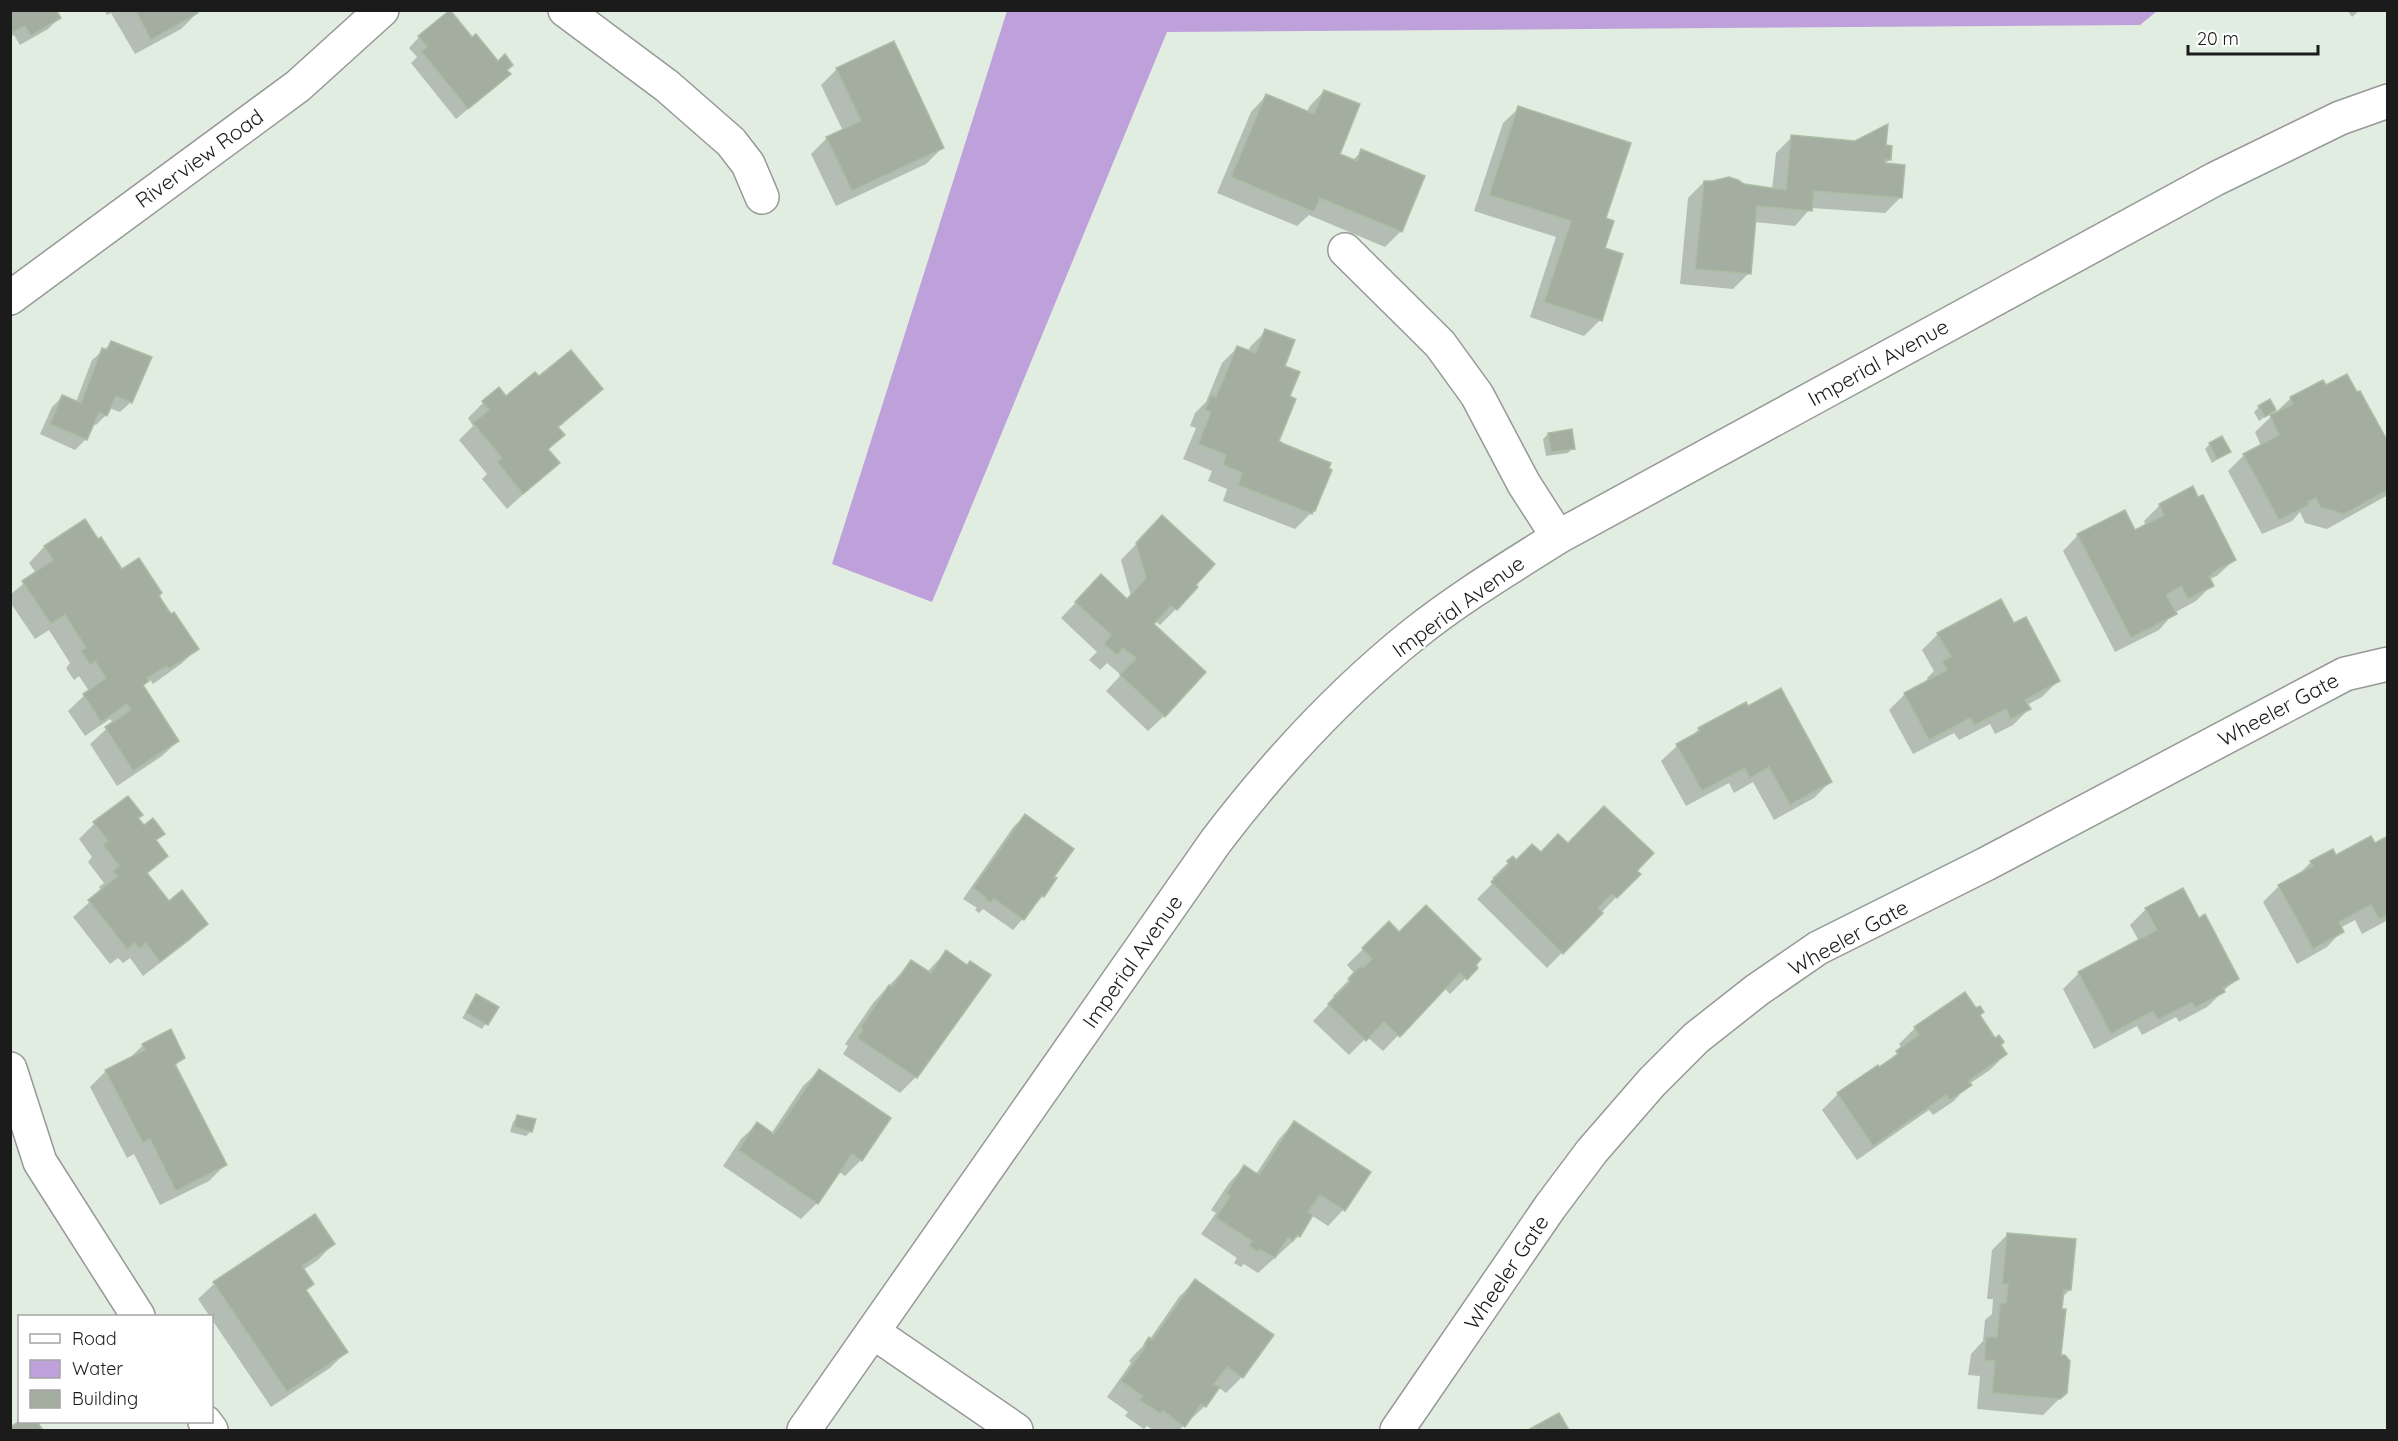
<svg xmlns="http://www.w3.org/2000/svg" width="2398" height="1441" viewBox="0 0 2398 1441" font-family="Quicksand,sans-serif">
  <rect width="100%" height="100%" fill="#e0ede0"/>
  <path fill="#bea0db" d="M1007,11v-1l1150,1 -17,14 -973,7 -235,570 -100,-38z"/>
  <path fill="#0003" d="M10,10l49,8 -11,11 -28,16 -6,-10 -4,2z
    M104,10h91l2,3 -16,16 -46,25 -24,-41 -4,2z
    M2347,10h13l-8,7z
    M419,37l53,2 34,31 -8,14 -42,35 -45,-56 6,-6 -8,-9z
    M837,69l105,79 -16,16 -90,42 -25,-52 16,-16 16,-7 -22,-46z
    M1324,91l14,64 14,6 10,-10 39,80 -16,16 -76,-32 -12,11 -80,-33 34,-81 15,-16 41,16 2,-5z
    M1519,108l85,111 -4,101 -16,16 -54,-19 26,-80 -82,-26 29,-88z
    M1792,137l93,10 4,13 -4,4 16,33 -16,16 -74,-5 -16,18 -41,-4 -5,51 -16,16 -53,-5 8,-86 16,-16 68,8 4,-37z
    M1266,331l17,36 5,30 -10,44 52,29 -16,40 -19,19 -72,-28 4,-12 -19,-8 4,-10 -29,-12 13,-31 -6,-2 5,-13 11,-11 16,-39 15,-15 11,4 2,-5z
    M112,343l19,59 -11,10 -11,-4 -3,7 -10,10 -4,-1 -6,15 -11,11 -35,-16 12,-27 10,-10 14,5 16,-42z
    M538,378l63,11 -43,39 5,7 -15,15 10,13 -51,46 -25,-30 5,-5 -28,-34 14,-14 -5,-8 15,-15 23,-4z
    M2291,398l97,47v50l-61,34 -22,-6 -5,-11 -8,9 -30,13 -34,-63 16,-16 17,-9 -6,-14z
    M2259,407l15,3 -15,11 -5,-9z
    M1548,434l25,14 -5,5 -22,3 -3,-17z
    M2210,444l19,8 -17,11 -7,-14z
    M2160,505l74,55 -16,15 -9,5 3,5 -16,16 -22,12 -15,17 -44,22 -52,-101 15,-16 56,-3 12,-6 -2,-5z
    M85,521l37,50 35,25 40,53 -16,15 -28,20 -3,-4 -8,7 36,54 -16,15 -45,30 -27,-42 23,-21 -3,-4 -25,17 -17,-25 21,-20 -10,-15 -5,4 -8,-12 4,-5 -21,-33 -14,9 -25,-37v-7l26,-22 -7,-10 15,-16z
    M1147,533l29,76 -16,16 -5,-4 -3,3 12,92 -16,15 -42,-40 15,-16 -14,-12 -7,7 -11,-10 8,-8 -36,-34 25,-26 41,8 4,-4 -10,-36z
    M2013,625l45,56 -16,16 -15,8 2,4 -16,16 -18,9 -5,-10 -31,16 -5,-7 -41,21 -24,-44 16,-16 24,-12 -2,-4 7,-7 -12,-21 16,-16z
    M1699,729l131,53 -16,16 -40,22 -21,-38 -19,11 -5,-10 -43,23 -25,-45 16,-15 13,-8z
    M1025,816l27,61 -9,19 -30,34 -30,-21 -4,4 -4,-3 2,-2 -14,-9 51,-73z
    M137,819l6,8 20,6 -8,8 11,15 -20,19 22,28 38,21 -16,16 -47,36 -13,-18 -7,5 -5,-5 -8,6 -37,-47 29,-26 -3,-4 5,-4 -16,-21 4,-5 -13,-18 15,-15z
    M2388,838v82l-26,14 -7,-14 -15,8 2,3 -15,16 -30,17 -34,-62 16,-16 17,-9 15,-15 64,-17z
    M1567,845l72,29 -92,94 -70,-69 18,-18 -3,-3 21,-20 3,4z
    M2146,909l53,11 38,58 -30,29 -28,15 -3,-5 -34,18 -5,-9 -43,23 -31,-60 16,-16 60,-32 -9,-16z
    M1389,923l10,11 77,34 -26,26 -6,-6 -61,63 -16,-14 -18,18 -36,-34 22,-23 -2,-2 22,-22 -8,-9z
    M946,952l-30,125 -16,16 -57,-39 5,-8 -3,-2 28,-41 38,-41 16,10z
    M477,996l20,11 -15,22 -20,-11z
    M1979,1015l27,39 -16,16 -21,14 -15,17 -21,14 -4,-5 -72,50 -35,-50 16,-16 45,-28 19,-17 -3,-5 16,-16z
    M143,1045l40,13 -8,8 50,99 -16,16 -49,24 -26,-51 -7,4 -37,-71 16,-16 21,-10z
    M819,1071l42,89 -16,16 -7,-5 -21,32 -16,16 -78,-53 18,-27 16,-15 14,10 32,-48z
    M518,1117l13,14 -5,5 -16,-4 3,-10z
    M1294,1123l75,49 -26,38 -15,16 -17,-11 -12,21 -41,37 -14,-9 -3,3 -7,-4 3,-5 -36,-24 15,-21 -5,-3 18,-27 15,-16 12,7 23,-35z
    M315,1216l18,28 -15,16 -15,10 2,21 41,61 -16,16 -59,39 -73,-108 16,-15z
    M2008,1234l62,56 -8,7 -3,59 7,36 -23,23 -66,-6 3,-33 -12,-1 3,-21 12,-13 2,-21 7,-6 1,-15h-6l5,-49z
    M1195,1281l77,54 -30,42 -16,16 -8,-6 -13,19 -26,24h-26l-6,-4 -3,3 -19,-13 3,-4 -21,-15 24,-34 -2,-2 5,-6 16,-16 29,-42z"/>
  <path fill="#a4aea0" stroke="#aabea3" stroke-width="1.5" d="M10,10h46l5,8 -30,18 -6,-10 -15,8z
    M135,10h62l1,3 -47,27z
    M450,10l22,27 4,-3 22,27 7,-7 8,11 -6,5 4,4 -43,35 -47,-58 6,-4 -9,-11z
    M894,41l50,107 -92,43 -26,-54 35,-16 -25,-53z
    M1324,90l36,14 -20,50 17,7 4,-12 64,27 -23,56 -82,-34 -6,14 -83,-35 35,-83 48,20z
    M1518,106l113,37 -25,75 8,3 -9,27 18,6 -21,67 -58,-19 27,-81 -82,-26z
    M1888,124l-2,21 6,1 -1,14h-6v3l20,2 -3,33 -88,-7 -2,20 -55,-5 -6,68 -56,-5 9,-88h8l17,-4 9,3 6,4 42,6 5,-55 64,6z
    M1265,329l30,11 -10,26 15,6 -10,24 6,3 -17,42 5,3 47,19 -2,5 3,2 -17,41 -1,-1 -2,4 -74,-29 4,-12 -19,-8 3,-10 -28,-11 13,-32 -6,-2 6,-15 5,2 21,-51 19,7z
    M111,341l41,16 -20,46 -16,-7 -9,20 -8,-4 -12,28 -37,-16 12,-29 19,8 21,-55 5,2z
    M571,350l32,39 -45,38 7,8 -17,14 12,14 -37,31 -26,-32 5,-4 -29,-35 16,-13 -7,-9 17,-14 7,9 29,-24 4,4z
    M2347,374l10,18 3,-1 28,51v48l-44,24 -24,-7 -4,-9 -8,4 1,3 -30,15 -36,-66 36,-19 -9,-20 23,-11 -3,-7 33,-17 3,5z
    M2270,399l6,11 -11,7 -7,-11z
    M1572,429l3,20 -24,3 -3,-19z
    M2222,436l9,16 -14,7 -8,-16z
    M2193,486l5,11 5,-2 33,65 -24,13 1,2 -4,1 5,10 -26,13 -7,-13 -15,9 11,19 -46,24 -54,-104 48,-24 10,20 29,-15 -5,-11z
    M1162,515l53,49 -19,21 2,2 -21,23 -6,-4 -17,18 52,48 -41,45 -45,-42 16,-17 -13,-10 -6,7 -13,-11 7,-9 -36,-33 26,-28 26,25 19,-21 -10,-35z
    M85,519l13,20 3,-2 21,32 17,-11 23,35 -3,3 12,18 3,-2 25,37 -30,20 -2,-3 -20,12 2,3 -6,4 36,56 -46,30 -28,-44 26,-17 -4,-6 -26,18 -18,-28 23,-16 -11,-17 -5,4 -9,-14 5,-3 -21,-33 -14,9 -29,-43 31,-21 -9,-14z
    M2001,599l13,24 12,-6 34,64 -35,19 6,9 -20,10 -5,-10 -31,16 -5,-7 -41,22 -25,-47 43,-23 -5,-9 9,-4 -14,-24z
    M1781,688l51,94 -42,23 -21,-38 -19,11 -5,-10 -43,23 -26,-47 24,-13 -2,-3 48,-26 2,4z
    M128,796l15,19 -5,3 6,7 9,-7 12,16 -9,6 12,16 -21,17 22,28 13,-11 26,34 -48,38 -14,-19 -7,6 -4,-6 -8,6 -39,-49 30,-24 -5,-5 6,-5 -16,-21 5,-4 -15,-19z
    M1604,806l50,47 -17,18 4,3 -24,24 -5,-4 -14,14 5,5 -40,41 -72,-72 18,-18 -2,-3 6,-5 3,4 16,-16 9,8 17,-18 10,9z
    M1025,814l49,35 -20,28 3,1 -13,19 -2,-2 -18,25 -30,-21 -3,4 -7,-4 2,-2 -13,-9z
    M2371,836l4,7 13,-7v78l-9,5 -8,-14 -32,17 5,10 -31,17 -35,-64 35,-19 -3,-5 23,-12 3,6z
    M2183,888l16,30 6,-4 34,65 -16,9 2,4 -30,16 -3,-6 -34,18 -5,-9 -42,23 -33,-62 79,-42 -12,-22z
    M1426,905l55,54 -5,6 2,3 -11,12 -7,-7 -60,64 -16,-15 -18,19 -38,-37 22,-23 -2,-2 11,-12h5l8,-8 -10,-11 27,-27 10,11z
    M946,950l21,15 3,-4 21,14 -74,103 -60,-40 6,-8 -3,-2 29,-43 3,2 19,-27 20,13z
    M1965,992l11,16 4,-2 4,6 -4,3 15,23 4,-3 5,7 -3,3 6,9 -39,27 4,4 -22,15 -4,-5 -73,51 -36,-53 41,-28 1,2 19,-13 -2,-3 23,-16 -5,-8z
    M476,994l23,13 -11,18 -22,-12z
    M171,1029l14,29 -10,6 52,101 -51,26 -26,-52 -7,4 -38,-73 40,-20 -3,-6z
    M819,1069l72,49 -29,43 -10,-7 -34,50 -80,-54 19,-28 17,12z
    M517,1115l19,4 -4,13 -18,-5z
    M1294,1121l77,51 -26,39 -25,-16 -12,17 5,3 -13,22 -3,-2 -4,6 -5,-4 -13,21 -15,-9 -2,3 -9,-6 3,-5 -36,-23 14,-22 -4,-2 18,-29 15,10z
    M315,1214l20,30 -33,22 12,18 -8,6 42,62 -61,40 -74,-110z
    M2007,1233l69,6 -5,51h-7l-2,19h4l-5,46h4l5,6 -3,32 -7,6 -68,-6 3,-32 -11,-1 2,-23h11l3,-34h6l2,-19h-6z
    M1195,1279l79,56 -31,43 -16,-11 -13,17 6,3 -14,20 -5,-3 -16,23 -22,-16 -2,3 -22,-14 4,-4 -22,-15 25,-35 -2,-1 5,-8 3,3z
    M1559,1413l10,17h-41z
    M20,1421l17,1 6,8h-33v-3z"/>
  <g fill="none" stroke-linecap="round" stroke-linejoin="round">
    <defs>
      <path id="minor" d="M565,10l102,76 64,56 17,22 14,33
        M1345,250l95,94 37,51 47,89 34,53
        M10,298l288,-212 84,-76
        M10,1069l30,93 98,154
        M873,1332l143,98
        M205,1422l6,8
        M804,1430l412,-589c58,-76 123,-147 198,-207 45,-36 95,-66 144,-97l657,-358 125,-61 48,-17
        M1397,1430l153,-223 42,-56 60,-69 44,-44 61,-48 61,-42 168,-84 359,-190 43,-10"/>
    </defs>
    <use href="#minor" stroke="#989898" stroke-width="36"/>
    <use href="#minor" stroke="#fff" stroke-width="33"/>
  </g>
  <g text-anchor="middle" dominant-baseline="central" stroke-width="4.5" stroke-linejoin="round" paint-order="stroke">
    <g font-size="21" fill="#1b1b1b" stroke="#fff">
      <text transform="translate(199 158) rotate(-36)">Riverview Road</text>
      <text transform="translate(1878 362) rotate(-29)">Imperial Avenue</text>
      <text transform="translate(1458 606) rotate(-36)">Imperial Avenue</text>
      <text transform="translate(2278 709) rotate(-28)">Wheeler Gate</text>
      <text transform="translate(1848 937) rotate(-29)">Wheeler Gate</text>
      <text transform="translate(1132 961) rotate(-55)">Imperial Avenue</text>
      <text transform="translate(1506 1272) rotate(-56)">Wheeler Gate</text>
    </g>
  </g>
  <rect width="2398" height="1441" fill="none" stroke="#1b1b1b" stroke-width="24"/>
  <rect x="18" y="1315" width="195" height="108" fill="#ffffff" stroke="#a4a4a4" stroke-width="1.5"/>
  <rect x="30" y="1334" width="30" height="9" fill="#ffffff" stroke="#a4a4a4" stroke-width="1.5"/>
  <text x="72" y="1345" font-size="18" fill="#1b1b1b">Road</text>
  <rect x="30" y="1360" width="30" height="18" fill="#bea0db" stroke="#a4a4a4" stroke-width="1.5"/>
  <text x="72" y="1375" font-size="18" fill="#1b1b1b">Water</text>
  <rect x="30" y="1390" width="30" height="18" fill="#a4aea0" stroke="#a4a4a4" stroke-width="1.5"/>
  <text x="72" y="1405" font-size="18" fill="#1b1b1b">Building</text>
  <path d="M2188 45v9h130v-9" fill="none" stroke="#1b1b1b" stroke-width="3"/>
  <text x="2197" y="45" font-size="18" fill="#1b1b1b" stroke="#ffffff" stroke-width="4.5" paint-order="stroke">20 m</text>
</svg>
